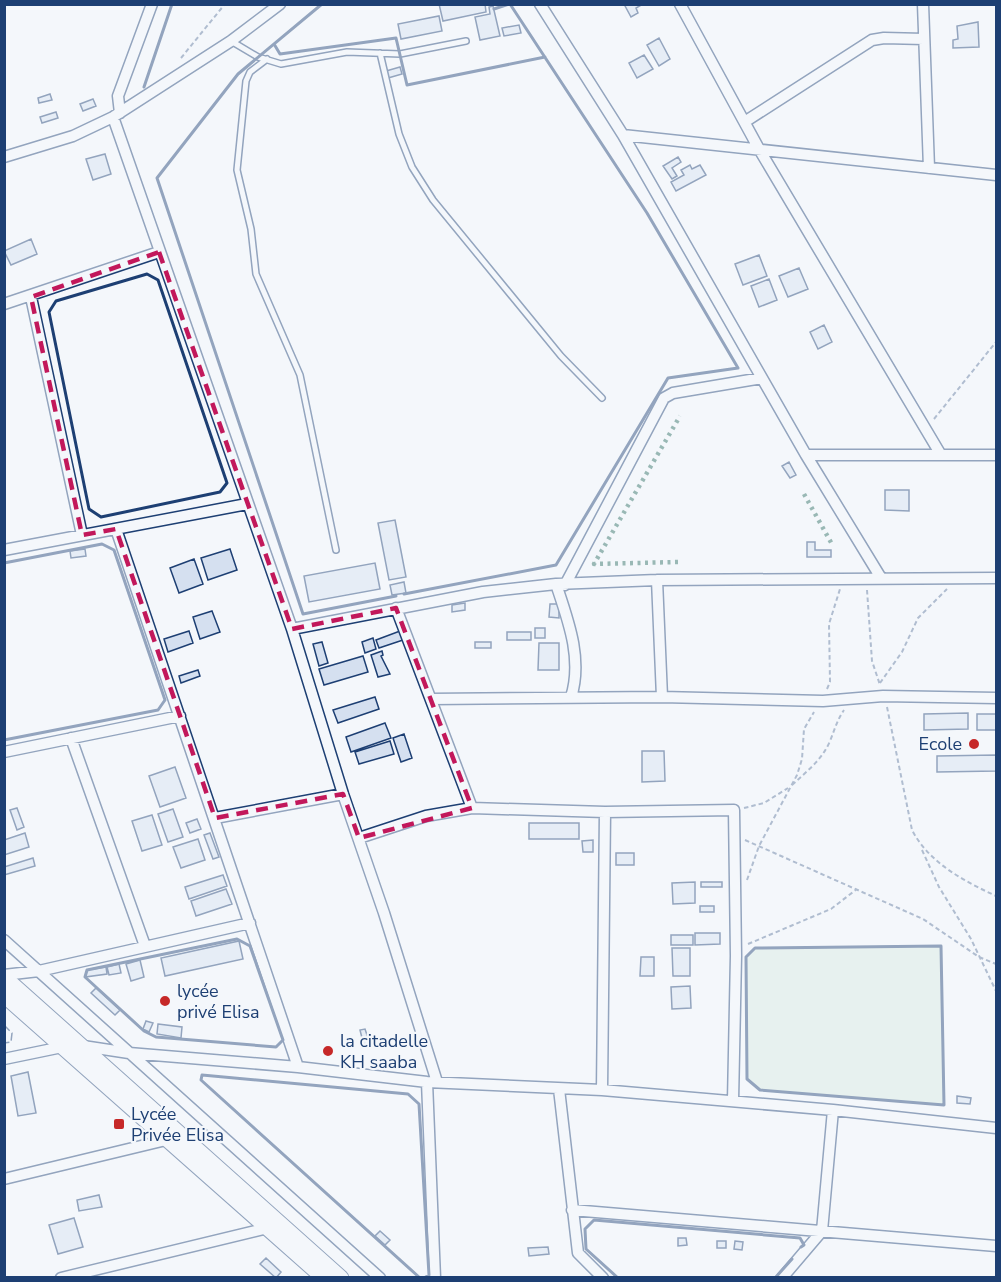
<svg xmlns="http://www.w3.org/2000/svg" width="1001" height="1282" viewBox="0 0 1001 1282" font-family="'Nunito Sans',sans-serif">
  <rect width="100%" height="100%" fill="#f4f7fb"/>
  <path fill="#d7e8df" stroke="#687fa3" stroke-width="1.5" d="M941,946l3,159 -184,-15 -13,-11 -1,-122 9,-9z"/>
  <path fill="#d5e0f0" stroke="#1d3f73" stroke-width="1.5" d="M439,4h46l1,8 -43,9z
    M624,4h19l-7,4 2,5 -7,4z
    M493,6l7,30 -20,4 -5,-23 15,-3 -1,-7z
    M439,16l3,15 -41,8 -3,-15z
    M978,22l1,25 -26,1v-8l5,-1 -1,-13z
    M519,25l2,8 -17,3 -2,-8z
    M659,38l11,21 -11,7 -12,-21z
    M644,55l9,14 -16,9 -8,-15z
    M400,67l2,7 -14,4 -2,-7z
    M50,94l2,6 -13,3 -1,-5z
    M93,99l3,7 -13,5 -3,-7z
    M56,112l2,6 -16,5 -2,-6z
    M105,154l6,20 -18,6 -7,-21z
    M678,157l3,5 -9,6 5,8 -5,3 -9,-13z
    M690,165l2,4 8,-4 6,10 -30,16 -5,-9 13,-7 -3,-5z
    M31,239l6,15 -26,11 -7,-14z
    M759,255l8,21 -24,9 -8,-21z
    M799,268l9,21 -20,8 -9,-21z
    M769,279l8,21 -18,7 -8,-21z
    M824,325l8,17 -14,7 -8,-17z
    M789,462l7,13 -6,3 -8,-12z
    M885,490h24v21l-24,-1z
    M395,520l11,57 -17,3 -11,-57z
    M807,542h8v8h16v7h-24z
    M85,549l1,7 -15,2 -1,-7z
    M230,549l7,21 -29,10 -7,-22z
    M194,559l9,25 -24,9 -9,-25z
    M375,563l5,26 -71,13 -5,-26z
    M404,582l2,11 -14,2 -2,-10z
    M465,603v7l-13,2v-7z
    M550,604h9v14l-10,-1z
    M212,611l8,21 -20,7 -7,-22z
    M535,628h10v10h-10z
    M189,631l4,12 -25,9 -4,-13z
    M400,631l3,9 -24,8 -3,-8z
    M507,632h24v8h-24z
    M373,638l3,11 -11,4 -3,-11z
    M322,642l6,21 -9,3 -6,-22z
    M475,642h16v6h-16z
    M539,643h20v27h-21z
    M382,651l1,4 -2,1 9,18 -12,3 -7,-22z
    M363,656l5,16 -44,13 -5,-16z
    M198,670l2,6 -19,7 -2,-7z
    M375,697l4,12 -41,14 -5,-13z
    M968,713v16l-44,1v-16z
    M977,714h19v16h-19z
    M385,723l6,15 -40,14 -5,-15z
    M404,734l8,24 -11,4 -8,-24z
    M390,741l4,13 -35,10 -4,-12z
    M642,751h22l1,30 -23,1z
    M996,755v16l-59,1v-16z
    M175,767l11,31 -26,9 -11,-31z
    M17,808l7,19 -7,3 -7,-20z
    M173,809l10,28 -15,5 -10,-28z
    M152,815l10,30 -20,6 -10,-30z
    M197,819l4,10 -11,4 -4,-10z
    M529,823h50v16h-50z
    M25,833l4,14 -25,8v-15z
    M210,833l9,24 -6,2 -9,-24z
    M198,839l7,21 -24,8 -8,-21z
    M593,840v12h-10l-1,-11z
    M616,853h18v12h-18z
    M33,858l2,8 -31,9v-8z
    M223,875l4,11 -38,13 -4,-12z
    M695,882v21l-22,1 -1,-21z
    M701,882h21v5h-21z
    M226,889l6,15 -36,12 -5,-15z
    M700,906h14v6h-14z
    M695,933h25v11l-25,1z
    M671,935h22v10h-22z
    M239,941l4,18 -78,17 -4,-18z
    M672,948h18v28h-17z
    M641,957h13v19h-14z
    M140,960l4,17 -13,4 -5,-17z
    M119,964l2,9 -12,2 -2,-8z
    M106,967l1,7 -22,3 2,-7z
    M690,986l1,22 -19,1 -1,-22z
    M96,988l24,22 -5,5 -24,-22z
    M146,1021l7,2 -4,9 -6,-3z
    M158,1024l24,3 -1,11 -24,-4z
    M365,1029l5,15 -6,2 -4,-16z
    M28,1072l8,41 -18,3 -7,-40z
    M957,1096l14,2 -1,6 -13,-1z
    M99,1195l3,12 -23,4 -2,-11z
    M74,1218l9,29 -25,7 -9,-29z
    M380,1231l10,9 -5,5 -10,-9z
    M678,1238h8l1,7 -9,1z
    M717,1241h9v7h-9z
    M735,1241l8,1 -1,8 -8,-1z
    M548,1247l1,7 -20,2 -1,-8z
    M266,1258l15,14 -5,6 -16,-14z"/>
  <g fill="none" stroke-linecap="round" stroke-linejoin="round">
    <defs>
      <path id="lane" d="M231,41l27,16 23,7 66,-12 53,2 66,-13
        M380,53l19,81 13,33 21,33 128,156 41,42
        M267,59l-17,13 -4,9 -9,89 14,59 5,45 44,101 36,175"/>
      <path id="street" d="M540,4l83,131 183,320 75,123
        M680,4l79,145 182,306
        M923,4l6,164
        M120,113l-2,-17 34,-92
        M113,117l179,512 51,165 41,119 53,169
        M746,121l126,-81 12,-2 40,1
        M623,135l373,40
        M4,157l69,-21 40,-19 118,-76 49,-37
        M31,297l51,238
        M4,304l155,-52
        M806,455h190
        M116,529l182,538
        M4,550l243,-46
        M657,580l5,117
        M556,584c12,36 27,75 15,113
        M565,585l99,-187 9,-5 89,-15
        M396,608l76,200
        M292,629l191,-37 73,-8 101,-4 339,-2
        M431,699l231,-2 161,4 60,-5 113,2
        M71,738l74,208
        M4,752l176,-36
        M215,818l128,-24
        M359,838l67,-22 46,-8 133,4 129,-2 2,146 -3,145
        M4,940l376,338
        M4,975l35,-4 211,-48
        M83,1046l46,7 169,14 129,15 175,8 231,20 163,18
        M4,1059l63,-13
        M427,1082l8,196
        M559,1089l19,164 25,25
        M602,1090l3,-278
        M4,1179l162,-39
        M572,1210l424,36
        M61,1278l207,-50
        M782,1278l40,-47 11,-121"/>
      <path id="secondary" d="M4,977l337,301
        M4,995l320,283"/>
    </defs>
    <use href="#lane" stroke="#1d3f73" stroke-width="8"/>
    <use href="#street" stroke="#1d3f73" stroke-width="13"/>
    <use href="#secondary" stroke="#1d3f73" stroke-width="17"/>
    <path stroke="#5e769c" stroke-width="2" stroke-dasharray="4.5 3" stroke-linecap="butt" d="M181,58l44,-54
      M934,419l62,-77
      M867,590l5,71 8,24
      M880,683l22,-31 16,-34 29,-29
      M827,689l3,-7 -1,-58 11,-35
      M887,707l25,123c17,33 52,51 84,66
      M792,785c15,-14 30,-25 38,-44 5,-12 7,-21 14,-31
      M744,808l20,-5 24,-15
      M745,840l178,79 56,38 17,7
      M922,850l17,37 32,52 25,52
      M747,880l12,-34 38,-71 5,-16 2,-30 10,-17
      M748,944l83,-35 26,-20"/>
    <use href="#lane" stroke="#f4f7fb" stroke-width="5"/>
    <use href="#street" stroke="#f4f7fb" stroke-width="10"/>
    <use href="#secondary" stroke="#f4f7fb" stroke-width="15"/>
    <path stroke="#2c6c60" stroke-width="4.5" stroke-dasharray="3 4.5" stroke-linecap="butt" d="M804,494l29,52
      M678,562l-84,2 86,-148"/>
    <path stroke="#1d3f73" stroke-width="1.5" stroke-dasharray="8 3" stroke-linecap="butt" d="M4,1025l8,8 -1,9 -7,1"/>
    <path stroke="#1d3f73" stroke-width="3" d="M322,4l-84,70 -81,104 146,436 93,-18
      M494,9l15,-5
      M274,44l6,10 116,-16 11,47 138,-28
      M144,87l28,-83
      M147,274l11,6 69,203 -7,9 -119,25 -12,-8 -40,-197 7,-11z
      M4,563l98,-19 12,6 51,150 -7,10 -154,30
      M404,594l152,-29 112,-187 70,-10 -91,-155 -137,-209
      M237,939l13,7 33,94 -7,7 -120,-10 -12,-6 -59,-54 2,-7z
      M941,946l3,159 -184,-15 -13,-11 -1,-122 9,-9z
      M420,1278l-219,-198 1,-5 206,19 11,10 10,171 -5,3
      M618,1278l-32,-29 -1,-20 9,-9 206,18 4,7 -3,2
      M775,1278l17,-19"/>
  </g>
  <path d="M0 0H1001V1282H0ZM159,252l133,377 104,-21 76,200 -113,30 -16,-44 -128,24 -99,-289 -34,6 -51,-238z" fill="#f4f7fb" fill-opacity=".55" fill-rule="evenodd"/>
  <path fill="none" stroke="#c2185b" stroke-width="4.5" stroke-dasharray="12 8" stroke-linejoin="round" d="M159,252l133,377 104,-21 76,200 -113,30 -16,-44 -128,24 -99,-289 -34,6 -51,-238z"/>
  <g fill="#c62828" stroke="#f4f7fb" stroke-width="2">
    <circle cx="974" cy="744" r="6"/>
    <circle cx="165" cy="1001" r="6"/>
    <circle cx="328" cy="1051" r="6"/>
    <rect x="113" y="1118" width="12" height="12" rx="3"/>
  </g>
  <g text-anchor="middle" dominant-baseline="central" stroke-width="4.5" stroke-linejoin="round" paint-order="stroke">
    <g font-size="18" fill="#1d3f73" stroke="#f4f7fb" text-anchor="start">
      <text x="962" y="744" text-anchor="end">Ecole</text>
      <text x="177" y="991">lycée<tspan x="177" dy="21">privé Elisa</tspan></text>
      <text x="340" y="1041">la citadelle<tspan x="340" dy="21">KH saaba</tspan></text>
      <text x="131" y="1114">Lycée<tspan x="131" dy="21">Privée Elisa</tspan></text>
    </g>
  </g>
  <rect width="1001" height="1282" fill="none" stroke="#1d3f73" stroke-width="12"/>
</svg>
